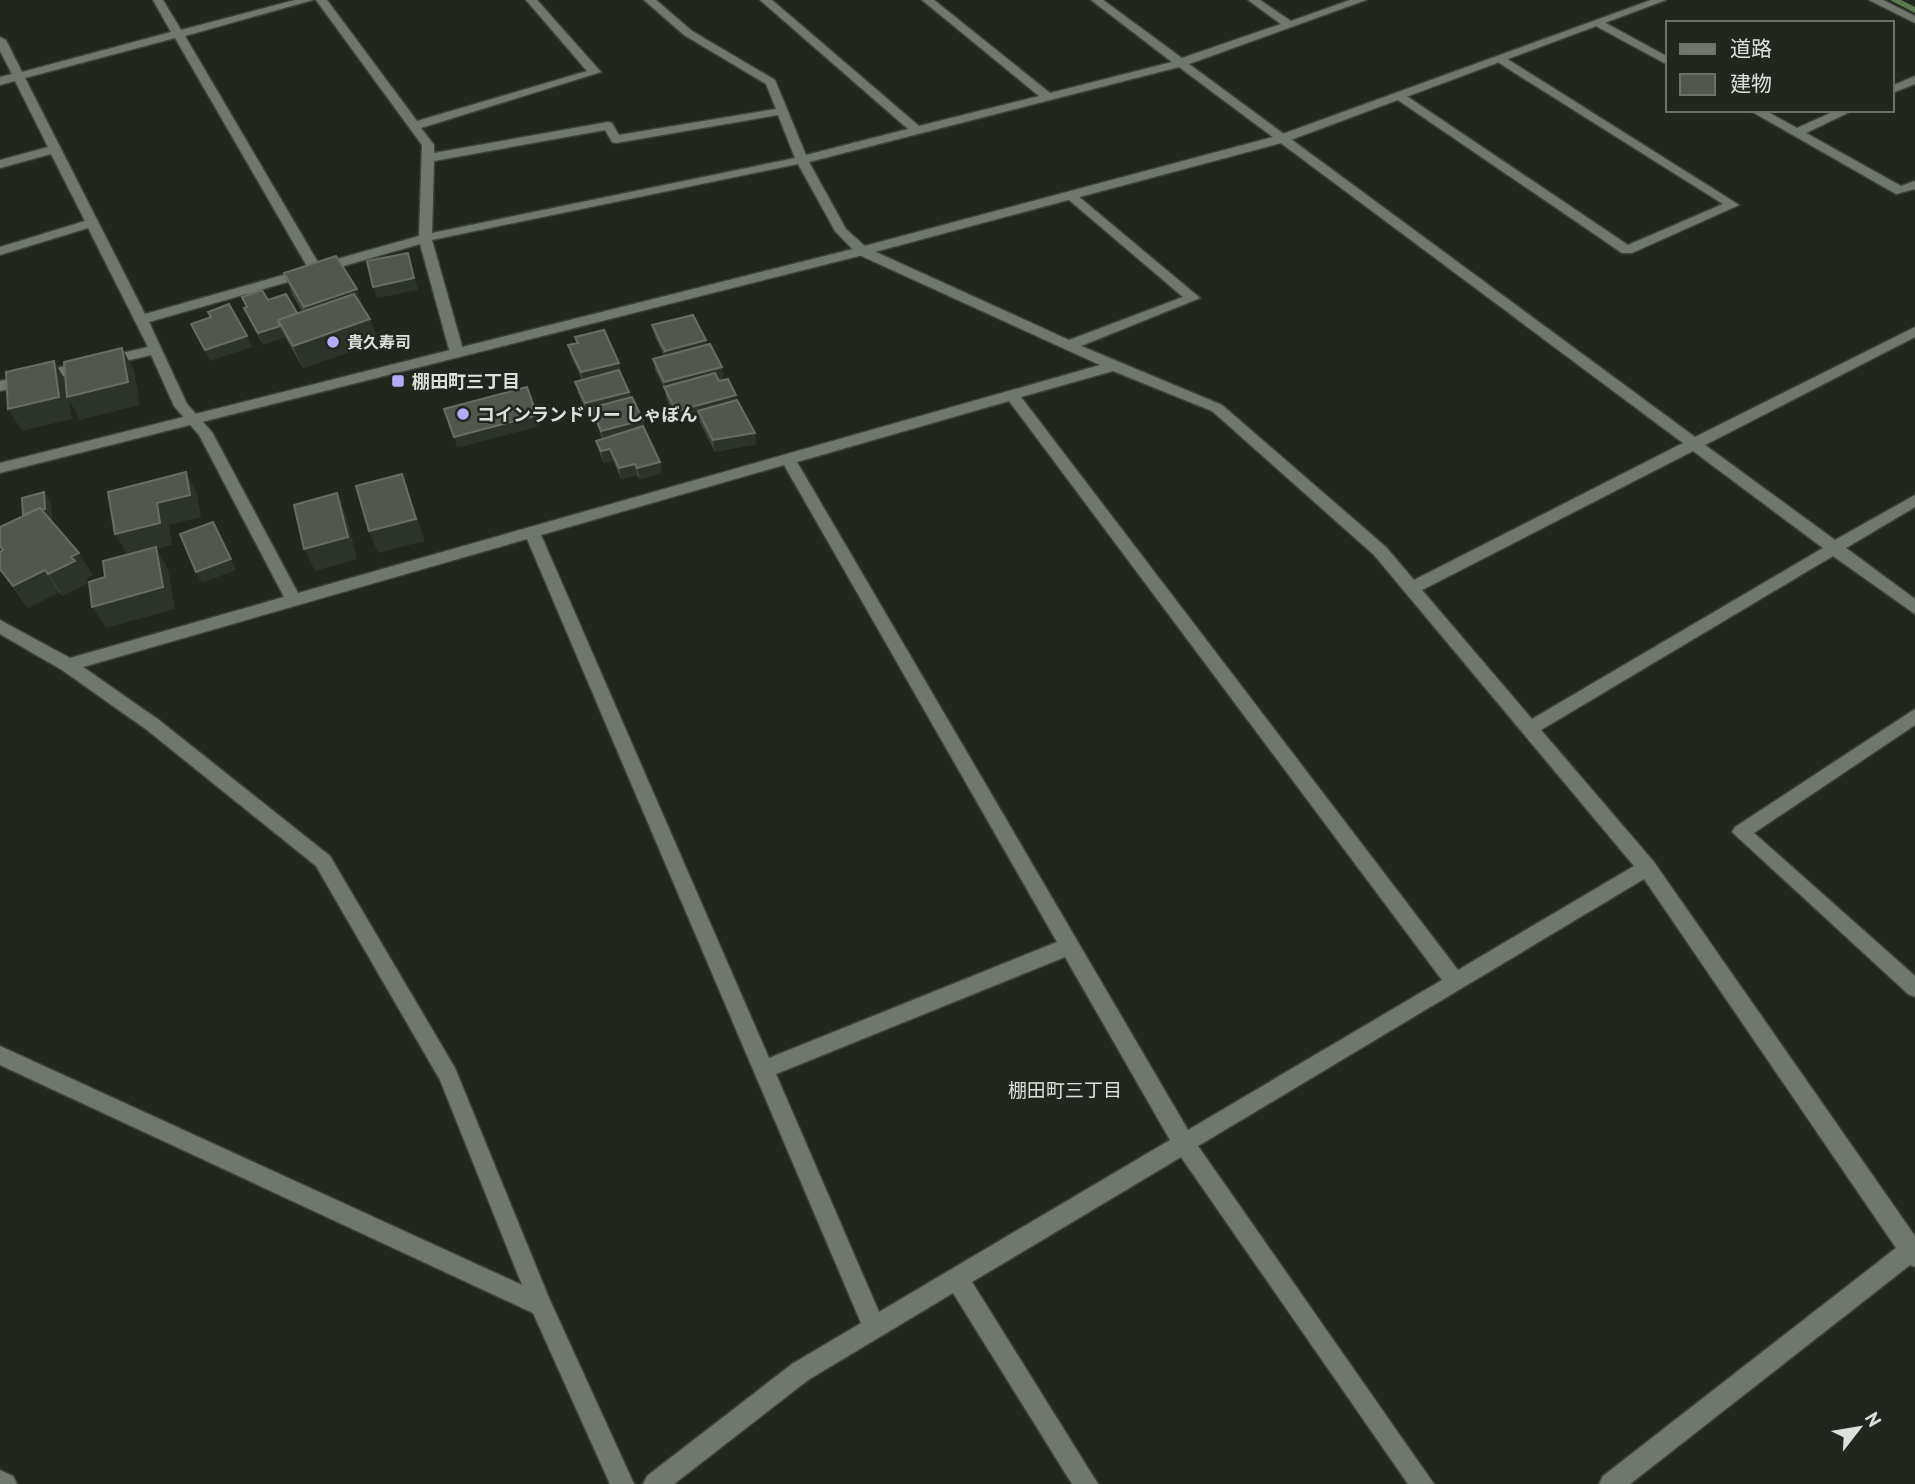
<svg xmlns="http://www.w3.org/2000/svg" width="1915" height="1484" viewBox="0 0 1915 1484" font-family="'PT Sans','Noto Sans JP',sans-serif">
  <rect width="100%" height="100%" fill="#21271f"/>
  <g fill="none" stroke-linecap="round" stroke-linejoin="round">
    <path fill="#597d4c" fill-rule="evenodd" d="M1890,0h11l14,7v6z"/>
    <defs>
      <path id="minor" d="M153,0h10l18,30 114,-30h18l-128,36 134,228 100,-28 3,-91 -106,-145h11l90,121 170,-50 -61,-71h11l64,72 -180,56 13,17v8l174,-31 4,1 7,12 157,-26 -10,-25 -82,-49 -40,-35h12l36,31 83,49 31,75 102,-26 -148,-129h12l147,126 120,-30 -117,-96h12l116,93 122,-31 -81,-62h12l79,58 99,-34 -33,-24h12l31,21 59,-21h16l-177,64 506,373 220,-110v10l-210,108 130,95 80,-45v12l-69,41 69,51v15l-82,-58 -292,174 113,132 261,374v31l-5,-2 -280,219h-31l4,-8 293,-228 -252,-369 -446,267 236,338h-26l-227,-327 -209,125 126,202h-26l-119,-191 -145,87 -134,104h-31l4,-8 145,-112 69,-41 -334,-784 -444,128 76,53 171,136 125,212 94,230 85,186h-24l-77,-171 -533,-248v-19l522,239 -82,-205 -124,-214 -169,-136 -85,-60 -62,-36v-14l70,38 214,-61 -85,-162 -25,-29 -23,-51 -151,36v-10l148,-34 -60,-119 -88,27v-8l85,-26 -34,-67 -51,14v-8l48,-13 -33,-66 -15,4v-8l12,-3 -12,-23v-14l6,3 16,32 149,-40zM175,38l133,230 -163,46 -120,-236zM1179,67l504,376 -269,137 -28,-33 -164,-142 -141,-59 119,-48 -128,-107 -10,3 121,103 -114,43 -202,-92 -21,-19 -37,-67zM778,115l17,43 -363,75 2,-72 171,-31 7,12 4,1zM798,164l37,67 22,23 243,111 -802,228 -86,-161 -25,-28 -38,-82 271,-78 30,109 7,4 7,-4 -32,-113zM1113,371l99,40 162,144 260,311 -176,104 -437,-573zM1009,401l433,579 -254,150 -391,-668zM1693,451l130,97 -291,171 -110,-129zM784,465l273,477 -288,116 -228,-523zM1065,957l105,183 -291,172 -103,-238z
        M1869,0h14l32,16v7z
        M1594,21h8l66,36v8l-74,-40z
        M1496,57h8l235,148 -107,48h-10l-230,-157 10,-3 226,152 95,-41 -227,-143z
        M1915,76v8l-23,9v-7z
        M1749,110h15l33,18 40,-18h17l-48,23 95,53 14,-5v8l-19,5z
        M1915,709v16l-161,108 161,143v21l-7,-3 -176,-162 3,-5z
        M0,1470l13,6 4,8h-17z"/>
      <path id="tertiary" d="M1651,0h15l-381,142 -418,112 -867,219v-10l857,-215 420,-112z"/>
    </defs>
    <use href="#minor" stroke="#3d423b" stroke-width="3"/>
    <use href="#tertiary" stroke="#3d423b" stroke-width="3"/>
    <use href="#minor" fill="#70786e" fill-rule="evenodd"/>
    <use href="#tertiary" fill="#70786e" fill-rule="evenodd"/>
  </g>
  <path fill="#40473e" d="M284,273l81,38 5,8 8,23 -75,26 -18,-31 -22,8 -14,-26 -5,-11 2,-1 -4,-10 26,3 29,13 5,-2 -9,-15z
    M652,325l54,15 1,5 15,22 1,11 -5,2 18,15 1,5 19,44 -41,8 -15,-30 -1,-5 -21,6 -12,-25 -1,-8 -10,-20 -2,-11 11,-3 -9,-19z
    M575,337l44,26 2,11 8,18 1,5 13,23 2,9 15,33 2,11 -22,6 -3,-4 -16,4 -8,-19 -9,3 -5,-11 -3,-11 6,-2 -9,-26 -5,2 -10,-22 -3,-11 7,-2 -11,-24 -3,-11 8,-2z
    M44,492l7,12 1,17h-1l42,54 -7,3 -23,18 -4,-4 -31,16 -28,-39 3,-19 -3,-4 23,-30z"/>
  <path fill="#2c332a" d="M408,253l10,37 -41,8 -4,-11z
    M357,289l8,22 -52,18 -9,-22z
    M370,319l8,23 -75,26 -10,-22z
    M280,326l5,11 -22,8 -5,-12z
    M247,336l5,11 -42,14 -5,-11z
    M706,340l2,11 -41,11 -2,-11z
    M122,348l12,22 6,35 -60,15 -11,-20 3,19 -50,12 -14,-22 46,-48 13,22z
    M619,363l2,11 -37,10 -3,-12z
    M722,367l1,11 -56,15 -2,-3 -1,-8z
    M629,392l2,11 -40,5 2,5 -5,2 -3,-12z
    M736,395l2,11 -40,5 1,6 -21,6 -2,-12z
    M537,415l3,11 -83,22 -3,-11z
    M643,420l2,11 -41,11 -3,-11z
    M755,433l1,11 -41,8 -2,-12z
    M610,449l3,11 -9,3 -3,-12z
    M660,462l2,11 -22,6 -3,-11z
    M635,464l2,11 -16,4 -2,-11z
    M186,472l11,22 4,23 -32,8 3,20 -15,4 11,20 7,40 -69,19 -14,-21 36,-51 -13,-22 42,-31z
    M402,474l23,67 -47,12 -9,-22z
    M44,492l7,12 1,17 -22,5z
    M337,493l9,22 11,44 -42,12 -11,-22z
    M213,522l23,48 -34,13 -6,-11z
    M79,553l14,22 -7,3 3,5 -26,13 -15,-22 23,-17z
    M45,570l14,22 -31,16 -15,-22z"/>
  <path fill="#51574f" stroke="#676d65" stroke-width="2" d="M408,253l6,25 -41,9 -6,-26z
    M336,256l21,33 -53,18 -20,-34z
    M262,290l6,10 18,-6 11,19 -19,7 2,6 -22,7 -14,-25 3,-1 -5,-10z
    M354,294l16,25 -77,27 -15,-26z
    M229,304l18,32 -42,14 -14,-26 20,-7 -3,-5z
    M693,315l13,25 -41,11 -13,-26z
    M604,330l15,33 -38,9 -13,-27 10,-2 -3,-6z
    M710,344l12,23 -58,15 -11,-23z
    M122,348l6,34 -61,15 -3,-35z
    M54,361l5,36 -51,12 -2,-37z
    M619,370l10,22 -44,11 -10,-21z
    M715,373l4,8 9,-2 8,16 -60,16 -12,-24z
    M527,387l10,28 -83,22 -10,-28z
    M632,397l11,23 -42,11 -10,-23z
    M737,400l18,33 -42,7 -15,-29z
    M643,426l17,36 -23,6 -2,-4 -16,4 -9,-19 -9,2 -5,-10z
    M186,472l4,23 -33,8 3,20 -45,11 -7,-42z
    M402,474l14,45 -47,12 -13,-45z
    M44,492l1,17 -3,1 -2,-2 -17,7 -1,-17z
    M337,493l11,44 -44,12 -10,-44z
    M40,508l39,45 -8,4 4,4 -27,13 -3,-4 -32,16 -13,-17v-17l3,-2 -3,-4v-19z
    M213,522l18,37 -35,13 -16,-38z
    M156,547l7,40 -71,20 -3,-25 16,-5 -2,-16z"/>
  <g fill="#b4acf9" stroke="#21271f" stroke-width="2.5">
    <circle cx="333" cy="342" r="7"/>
    <rect x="391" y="374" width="14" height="14" rx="3.5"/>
    <circle cx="463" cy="414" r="7"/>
  </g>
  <g text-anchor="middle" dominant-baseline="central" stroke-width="5" stroke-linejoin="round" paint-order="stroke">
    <g font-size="16" font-weight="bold" fill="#dde1db" stroke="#21271f" text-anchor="start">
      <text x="347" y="342">貴久寿司</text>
    </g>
    <g font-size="18" font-weight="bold" fill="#dde1db" stroke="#21271f" text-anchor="start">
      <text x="412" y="381">棚田町三丁目</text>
      <text x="477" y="414">コインランドリー しゃぼん</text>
    </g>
    <g font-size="19" fill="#dde1db" stroke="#21271f">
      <text x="1065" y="1090">棚田町三丁目</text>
    </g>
  </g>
  <rect x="1666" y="21" width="228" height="91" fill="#21271f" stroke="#6c716a" stroke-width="2"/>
  <rect x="1680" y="44" width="35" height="10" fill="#70786e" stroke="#6c716a" stroke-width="2"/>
  <text x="1730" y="56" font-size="21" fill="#dde1db">道路</text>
  <rect x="1680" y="74" width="35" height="21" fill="#51574f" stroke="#6c716a" stroke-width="2"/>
  <text x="1730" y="91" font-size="21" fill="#dde1db">建物</text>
  <g transform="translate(1859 1428) rotate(59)" stroke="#21271f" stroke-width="5" paint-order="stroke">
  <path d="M0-5L12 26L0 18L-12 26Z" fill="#dde1db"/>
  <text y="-10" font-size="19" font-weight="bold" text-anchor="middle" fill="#dde1db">N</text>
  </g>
</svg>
